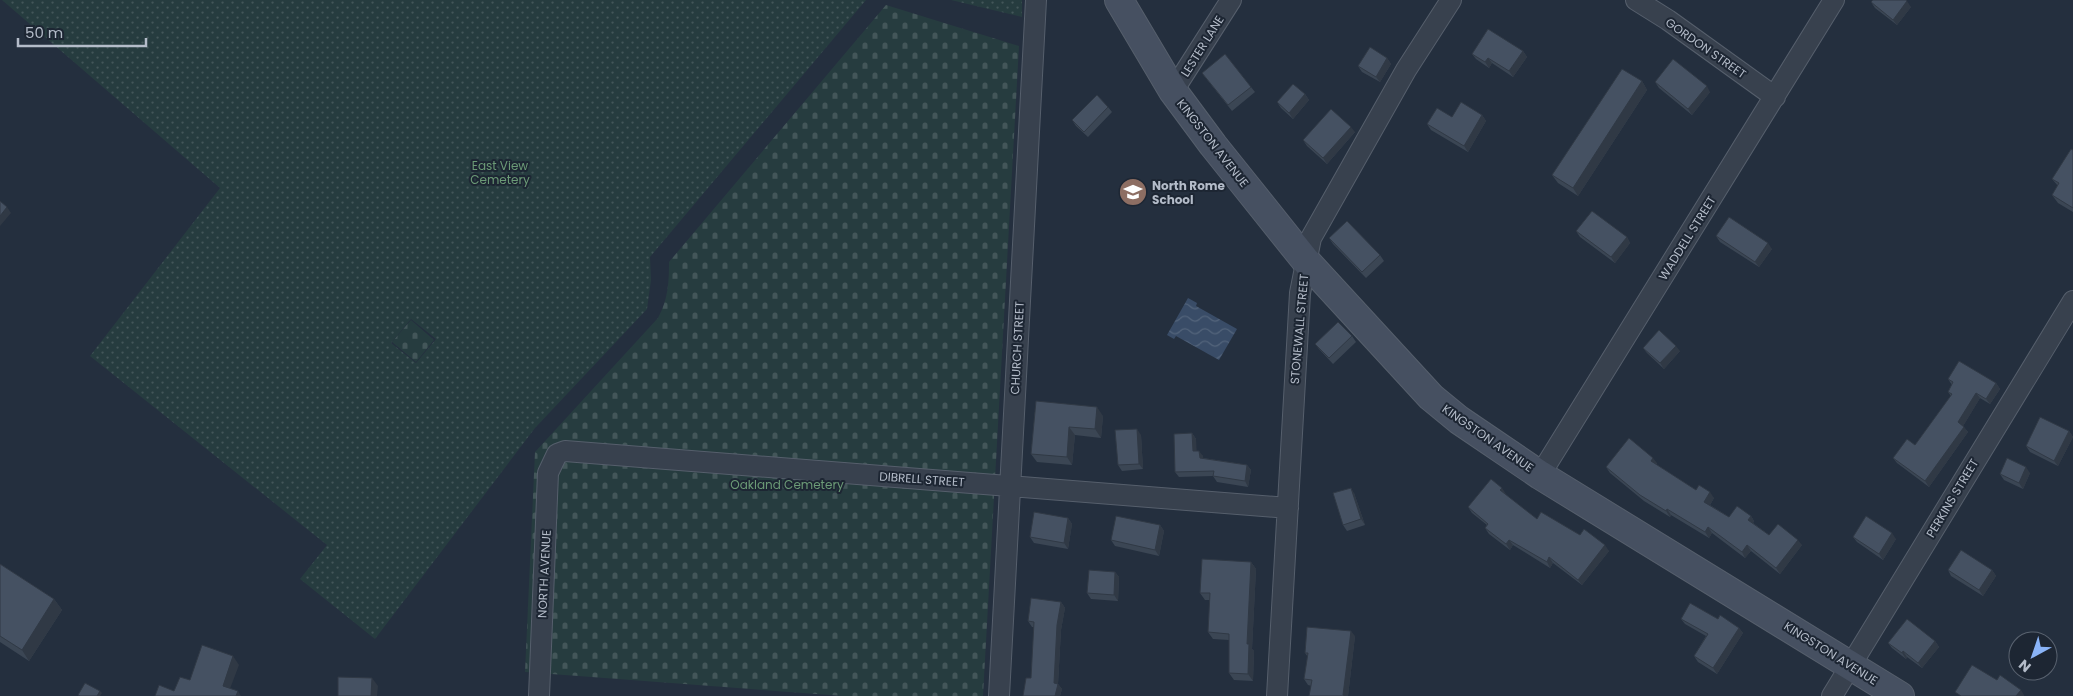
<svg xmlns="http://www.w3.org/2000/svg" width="2073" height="696" viewBox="0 0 2073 696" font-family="Poppins,sans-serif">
  <defs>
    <pattern id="cemetery-stones" width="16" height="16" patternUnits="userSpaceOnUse" patternTransform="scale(1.25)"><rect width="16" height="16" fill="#263c3f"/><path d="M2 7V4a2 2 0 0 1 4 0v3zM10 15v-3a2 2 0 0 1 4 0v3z" fill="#435659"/></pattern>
    <pattern id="park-dots" width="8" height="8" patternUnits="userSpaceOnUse" patternTransform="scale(1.25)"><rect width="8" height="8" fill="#263c3f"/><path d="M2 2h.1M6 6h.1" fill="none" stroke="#435659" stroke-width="1.8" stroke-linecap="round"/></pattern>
    <pattern id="water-waves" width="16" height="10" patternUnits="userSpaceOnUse" patternTransform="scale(1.25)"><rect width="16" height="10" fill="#394c67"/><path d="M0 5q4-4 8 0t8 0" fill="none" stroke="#53647b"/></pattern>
  </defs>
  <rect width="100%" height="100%" fill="#242f3e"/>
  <path fill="url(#cemetery-stones)" d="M886,5l133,41 -36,650h-140l-318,-24 10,-220 123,-134c10,-19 11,-35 11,-56z
    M411,320l23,20 -18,22 -24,-20z"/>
  <path fill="url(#park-dots)" fill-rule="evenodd" d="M2,0h864l-216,257 1,23 -4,29 -112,119 -160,211 -75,-60 27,-34 -237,-189 130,-168zM411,319l25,20 -20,24 -25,-20z
    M951,0h71v17z"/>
  <path fill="url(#water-waves)" d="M1188,298l9,5 -1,3 41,23 -18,31 -43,-24 -2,3 -7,-4z"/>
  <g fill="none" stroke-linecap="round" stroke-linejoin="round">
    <defs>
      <path id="street" d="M1636,0l32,20 107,77
        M1173,91l58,-91
        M1540,475l294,-475
        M539,696l9,-223 9,-19 8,-3 723,57
        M999,696l37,-696
        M1277,696l23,-403 11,-55 95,-168 45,-70
        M1832,696l241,-395"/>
      <path id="secondary" d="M1119,0l54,91 40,54 92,115 126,137 28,23 81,55 360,221"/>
    </defs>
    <use href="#street" stroke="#565f6c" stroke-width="22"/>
    <use href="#secondary" stroke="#565f6c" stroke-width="30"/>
    <use href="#street" stroke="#38414e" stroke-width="20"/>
    <use href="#secondary" stroke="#465061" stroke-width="28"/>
  </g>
  <path fill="#3b4654" d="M1871,2l40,5 -14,18 -22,-17z
    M1523,51l4,6 -14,20 -21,-14 -3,5 -13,-9 -4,-5z
    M1387,58l4,6 -11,18 -18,-10 -4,-6z
    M1202,73l49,14 4,5 -23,19z
    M1642,81l5,9 -69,106 -20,-13 -6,-8z
    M1655,82l55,10 -18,23 -33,-27z
    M1305,94l4,6 -16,19 -12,-11 -4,-6z
    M1108,107l4,5 -24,25 -12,-11 -4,-6z
    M1482,115l4,6 -18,31 -37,-22 -4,-6 25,-7z
    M1355,132l-28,32 -20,-18 -4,-6z
    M2073,150v62l-15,-9 -6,-8 6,-9 -6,-7z
    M1576,231l51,6 3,6 -15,20 -35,-26z
    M1716,236l56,13 -13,18 -39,-25z
    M1329,238l51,17 4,6 -18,17 -33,-34z
    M1352,336l4,6 -23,22 -14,-15 -4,-5z
    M1643,348l37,3 -16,18 -17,-16z
    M1948,379l48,4 4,6 -10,15 -10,-6 -17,28 5,6 -39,55 -32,-24 -4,-5 22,-13 36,-49 -3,-4 4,-7z
    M1036,401l67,15 -2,22 -26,-3 -3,30 -35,-3 -6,-8z
    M2069,431l4,6 -15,29 -28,-14 -4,-6z
    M1192,433l4,6v12l7,5v2l44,7 4,5 -3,17 -31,-5 -4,-6 -34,1 -4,-5z
    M1141,435l2,34 -21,2 -4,-6z
    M1657,463v2l39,25 18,8 -4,7 19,12 22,-1 3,5 -1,2 16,12 33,10 -22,29 -29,-23 -6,7 -33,-25 -3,5 -38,-23 -1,2 -26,-16 -34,-28 -4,-6z
    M2030,473l-7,16 -19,-9 -4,-6z
    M1354,493l11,32 -18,6 -4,-6z
    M1506,494l-1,1 32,24 43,16 29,16 -27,34 -29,-22 -3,5 -37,-23 -3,5 -21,-16 -4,-6 2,-3 -15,-12 -4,-6z
    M1068,518l4,6 -4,25 -34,-6 -4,-6z
    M1160,525l4,6 -5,25 -44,-10 -4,-6z
    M1853,537l43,2 -13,21 -26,-18z
    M1251,562l5,7 -4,80 2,2 -1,30 -19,-1 -5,-7v-33l-16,-1 -5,-7 2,-32h-5l-5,-7z
    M0,564l54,35 8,11 -33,51 -29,-19z
    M1948,570h44l4,6 -13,20 -32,-20z
    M1115,572l4,5 -1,24 -27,-2 -4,-6z
    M1061,602l4,6 -4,22 -3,54 4,5 -2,7h-37l8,-18 3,-51h-2l-4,-6z
    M1681,619h37l21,9 4,5 -26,41 -19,-12 -4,-6 12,-20 -21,-12z
    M1355,636l-7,60 -40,-11 -4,-6 4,-22 -3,-4z
    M1935,641l4,6 -17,21 -15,-11 -1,2 -14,-11 -4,-5z"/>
  <path fill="#303945" d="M1907,1l4,6 -14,18 -4,-5z
    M1523,51l4,6 -14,20 -4,-6z
    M1387,58l4,6 -11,18 -4,-5z
    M1488,58l4,5 -3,5 -4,-6z
    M1642,81l5,9 -69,106 -5,-8z
    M1707,86l3,6 -18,23 -4,-6z
    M1305,94l4,6 -16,19 -4,-6z
    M1482,115l4,6 -18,31 -4,-6z
    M1351,127l4,5 -28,32 -4,-6z
    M7,207l4,6 -11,13v-10z
    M1627,237l3,6 -15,20 -4,-6z
    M1768,243l4,6 -13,18 -4,-5z
    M1676,346l4,5 -16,18 -4,-6z
    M1996,383l4,6 -10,15 -4,-5z
    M1976,393l4,5 -18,30 -4,-6z
    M1097,407l6,9 -2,22 -6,-9z
    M1069,427l6,8 -3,30 -5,-8z
    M1964,427l4,5 -39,55 -4,-6z
    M1137,429l4,6 2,34 -4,-5z
    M2069,431l4,6 -15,29 -4,-5z
    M1192,433l4,6 1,18 -4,-6z
    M1199,451l4,5 1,7 -4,-5z
    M1653,458l4,5 -2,4 -4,-6z
    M1247,465l4,5 -3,17 -3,-6z
    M2026,467l4,6 -7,16 -4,-6z
    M1351,488l3,5 11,32 -4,-6z
    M1502,488l4,6 -2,2 -4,-6z
    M1710,492l4,6 -6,10 -4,-6z
    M1667,509l4,6 -1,2 -4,-6z
    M1751,516l3,5 -2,4 -4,-5z
    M1068,518l4,6 -4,25 -4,-6z
    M1160,525l4,6 -5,25 -4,-6z
    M1708,527l4,6 -3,5 -4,-6z
    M1892,533l4,6 -13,21 -4,-6z
    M1509,540l4,5 -3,5 -4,-6z
    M1798,540l4,5 -22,29 -4,-6z
    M1605,545l4,6 -27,34 -4,-5z
    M1747,545l4,6 -6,7 -3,-6z
    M1549,557l4,6 -3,5 -3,-6z
    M1251,562l5,7 -4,80 2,2 -1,30 -5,-7 -1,-30z
    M1992,570l4,6 -13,20 -4,-6z
    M1115,572l4,5 -1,24 -4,-6z
    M54,599l8,11 -33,51 -7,-11z
    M1061,602l4,6 -4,22 -3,54 4,5 -2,7h-5l-1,-13 3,-58z
    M1739,628l4,5 -26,41 -4,-6z
    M1351,631l4,5 -7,60 -5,-1z
    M1935,641l4,6 -17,21 -4,-5z
    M1903,651l4,6 -1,2 -4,-6z
    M233,656l6,9 -11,29 -5,-8z
    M372,678l6,8 -1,10h-6z
    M2021,690l3,5v1h-8z
    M100,691l2,2 -2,3h-3z
    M238,691l3,5h-5z"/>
  <path fill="#455162" stroke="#303945" d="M1873,0h33l1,1 -14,19 -22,-18z
    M1488,29l35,22 -14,20 -21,-13 -3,4 -13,-8z
    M1370,47l17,11 -11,19 -18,-11z
    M1225,54l26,33 -23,18 -26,-32z
    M1673,59l34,27 -19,23 -33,-27z
    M1622,69l20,12 -69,107 -21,-13z
    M1293,84l12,10 -16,19 -12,-11z
    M1097,95l11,12 -24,25 -12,-12z
    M1461,102l21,13 -18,31 -37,-22 10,-16 15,9z
    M1331,109l20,18 -28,31 -20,-18z
    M2071,149l2,1v58l-21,-13 7,-12 -7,-4z
    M0,201l7,6 -7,9z
    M1592,211l35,26 -16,20 -35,-26z
    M1729,217l39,26 -13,19 -39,-26z
    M1347,221l33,34 -18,17 -33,-34z
    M1338,322l14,14 -23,22 -14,-14z
    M1659,330l17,16 -16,17 -17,-15z
    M1959,361l37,22 -10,16 -10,-6 -18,29 6,5 -39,54 -32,-23 14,-19 8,6 37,-51 -4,-2 5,-10 -5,-3z
    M1036,401l61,6 -2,22 -26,-2 -2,30 -36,-3z
    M2040,417l29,14 -15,30 -28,-15z
    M1137,429l2,35 -21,1 -3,-35z
    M1192,433l1,18h6l1,7 47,7 -2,16 -32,-5 1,-5 -39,1 -1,-38z
    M1629,438l24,20 -2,3 45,29 3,-5 11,7 -6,10 25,15 8,-11 14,10 -3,4 21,15 9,-11 20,16 -22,28 -29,-23 -5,7 -34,-25 -3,5 -38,-23 -1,2 -26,-16 -34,-28z
    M2007,458l19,9 -7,16 -19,-9z
    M1491,479l11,9 -2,2 37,29 4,-7 39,23 4,-6 21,16 -27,35 -29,-23 -2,5 -38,-22 -3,4 -21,-16 3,-4 -20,-17z
    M1351,488l10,31 -18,6 -10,-32z
    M1034,512l34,6 -4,25 -34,-6z
    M1116,516l44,9 -5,25 -44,-10z
    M1866,516l26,17 -13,21 -26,-17z
    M1961,550l31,20 -13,20 -31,-20z
    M1202,559l49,3 -4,82h2l-1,30 -19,-1v-39l-21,-2 2,-39h-10z
    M0,564l54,35 -32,51 -22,-14z
    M1089,570l26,2 -1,23 -27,-2z
    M1031,598l30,4 -4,23 -3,58 4,1 -3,12h-32l3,-18h5l3,-56 -6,-1z
    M1690,603l28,16 2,-4 19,13 -26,40 -19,-12 14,-22 -27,-15z
    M1907,619l28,22 -17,22 -15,-12 -1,2 -14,-10z
    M1307,627l44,4 -8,64 3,1h-37l3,-16 -8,-1 4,-26h-3z
    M202,645l31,11 -10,30 15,5 -2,5h-81l4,-11 15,6 6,-14 10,3z
    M1972,665l25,15 3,-5 21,15 -5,6h-55l-6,-4z
    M338,677l34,1 -1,18h-33z
    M85,683l15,8 -3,5h-17l-2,-1z"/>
  <defs>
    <symbol id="school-disc" viewBox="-11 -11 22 22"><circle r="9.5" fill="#8d6e63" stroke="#1d2633"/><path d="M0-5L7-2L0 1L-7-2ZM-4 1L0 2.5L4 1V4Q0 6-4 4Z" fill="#fff"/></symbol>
  </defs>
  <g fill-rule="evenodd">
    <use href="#school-disc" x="1117" y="176" width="32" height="32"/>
  </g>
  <g text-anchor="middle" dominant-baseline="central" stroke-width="4" stroke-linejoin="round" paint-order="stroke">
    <g font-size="12" fill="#b4bcc9" stroke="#1d2633">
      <text transform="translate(1202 46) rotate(-58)">LESTER LANE</text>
      <text transform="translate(1706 48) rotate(35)">GORDON STREET</text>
      <text transform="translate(1213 143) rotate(52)">KINGSTON AVENUE</text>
      <text transform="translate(1687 238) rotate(-58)">WADDELL STREET</text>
      <text transform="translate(1299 329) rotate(-85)">STONEWALL STREET</text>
      <text transform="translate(1017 348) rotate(-87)">CHURCH STREET</text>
      <text transform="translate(1488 438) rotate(35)">KINGSTON AVENUE</text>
      <text transform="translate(922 479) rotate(4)">DIBRELL STREET</text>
      <text transform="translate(1952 498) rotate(-59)">PERKINS STREET</text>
      <text transform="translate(544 574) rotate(-87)">NORTH AVENUE</text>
      <text transform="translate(1831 653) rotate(32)">KINGSTON AVENUE</text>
    </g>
    <g font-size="12" fill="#6b9a76" stroke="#1d2633">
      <text x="500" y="165">East View<tspan x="500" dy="14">Cemetery</tspan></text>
      <text x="787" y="484">Oakland Cemetery</text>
    </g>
    <g font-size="12" font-weight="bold" fill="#b4bcc9" stroke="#1d2633" text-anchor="start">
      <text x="1152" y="185">North Rome<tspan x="1152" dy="14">School</tspan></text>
    </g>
  </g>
  <g transform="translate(2033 656) rotate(220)"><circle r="24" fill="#1d2633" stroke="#59626f"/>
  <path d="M0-4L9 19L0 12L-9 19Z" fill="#8ab4f8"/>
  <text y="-8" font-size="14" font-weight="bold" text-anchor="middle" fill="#b4bcc9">N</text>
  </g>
  <path d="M18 38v8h128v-8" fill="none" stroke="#b4bcc9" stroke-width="2.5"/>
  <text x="25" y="38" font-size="15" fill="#b4bcc9" stroke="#1d2633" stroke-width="4" paint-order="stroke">50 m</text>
</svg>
